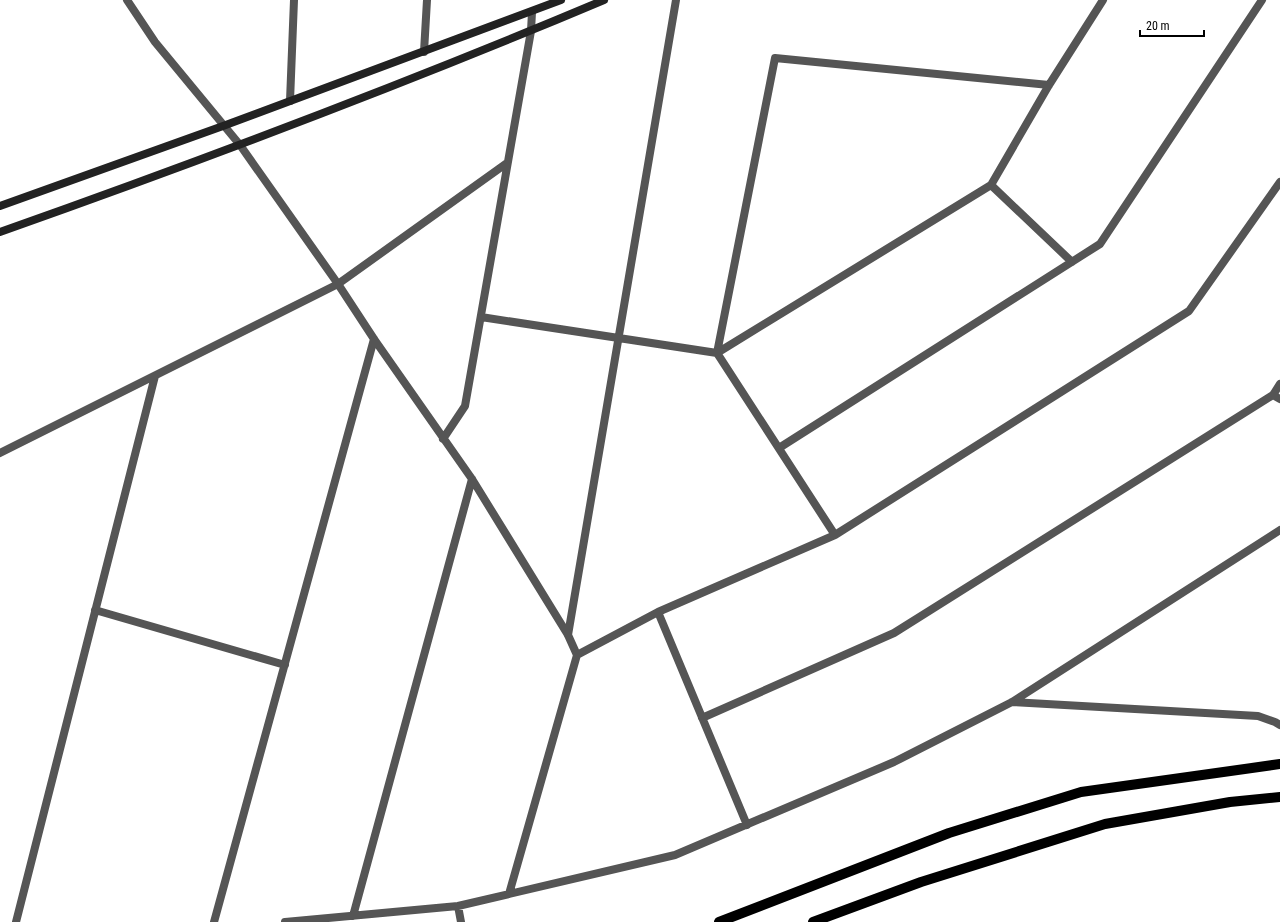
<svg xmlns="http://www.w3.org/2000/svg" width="1280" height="922" viewBox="0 0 1280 922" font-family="'Roboto Condensed',sans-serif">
  <rect width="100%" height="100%" fill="#fff"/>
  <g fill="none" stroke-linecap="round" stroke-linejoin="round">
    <path stroke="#555" stroke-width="8" d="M127,0l28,42 85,103 98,139 36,55 98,140 96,156 9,20 -68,239
      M424,52l3,-52
      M1049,85l-274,-27 -58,295 118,182 354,-224 91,-129
      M290,101l4,-101
      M991,185l81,77
      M481,317l236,36 274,-168 58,-100 54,-85
      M1273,395l7,4
      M443,439l22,-33 66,-375 1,-19
      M779,448l321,-204 162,-244
      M0,453l338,-169 169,-121
      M95,610l190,55
      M658,612l89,213
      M568,635l108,-635
      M577,655l81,-43 177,-77
      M1012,702l246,14 17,6 5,3
      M702,718l192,-85 379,-238 7,-11
      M458,906l3,16
      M353,916l119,-437
      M16,922l139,-546
      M214,922l160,-583
      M285,922l173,-16 217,-51 219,-93 118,-60 268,-172"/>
    <path stroke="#222" stroke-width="8" d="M0,206l223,-80 338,-126
      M0,232c203,-72 405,-148 604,-232"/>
    <path stroke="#000" stroke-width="10" d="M719,922l230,-89 132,-41 199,-28
      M813,922l108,-40 184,-58 125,-22 50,-5"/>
  </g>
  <path d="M1140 30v6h64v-6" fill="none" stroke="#000000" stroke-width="2"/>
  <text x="1146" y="30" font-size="12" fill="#000000" stroke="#ffffff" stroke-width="3" paint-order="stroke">20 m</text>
</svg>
